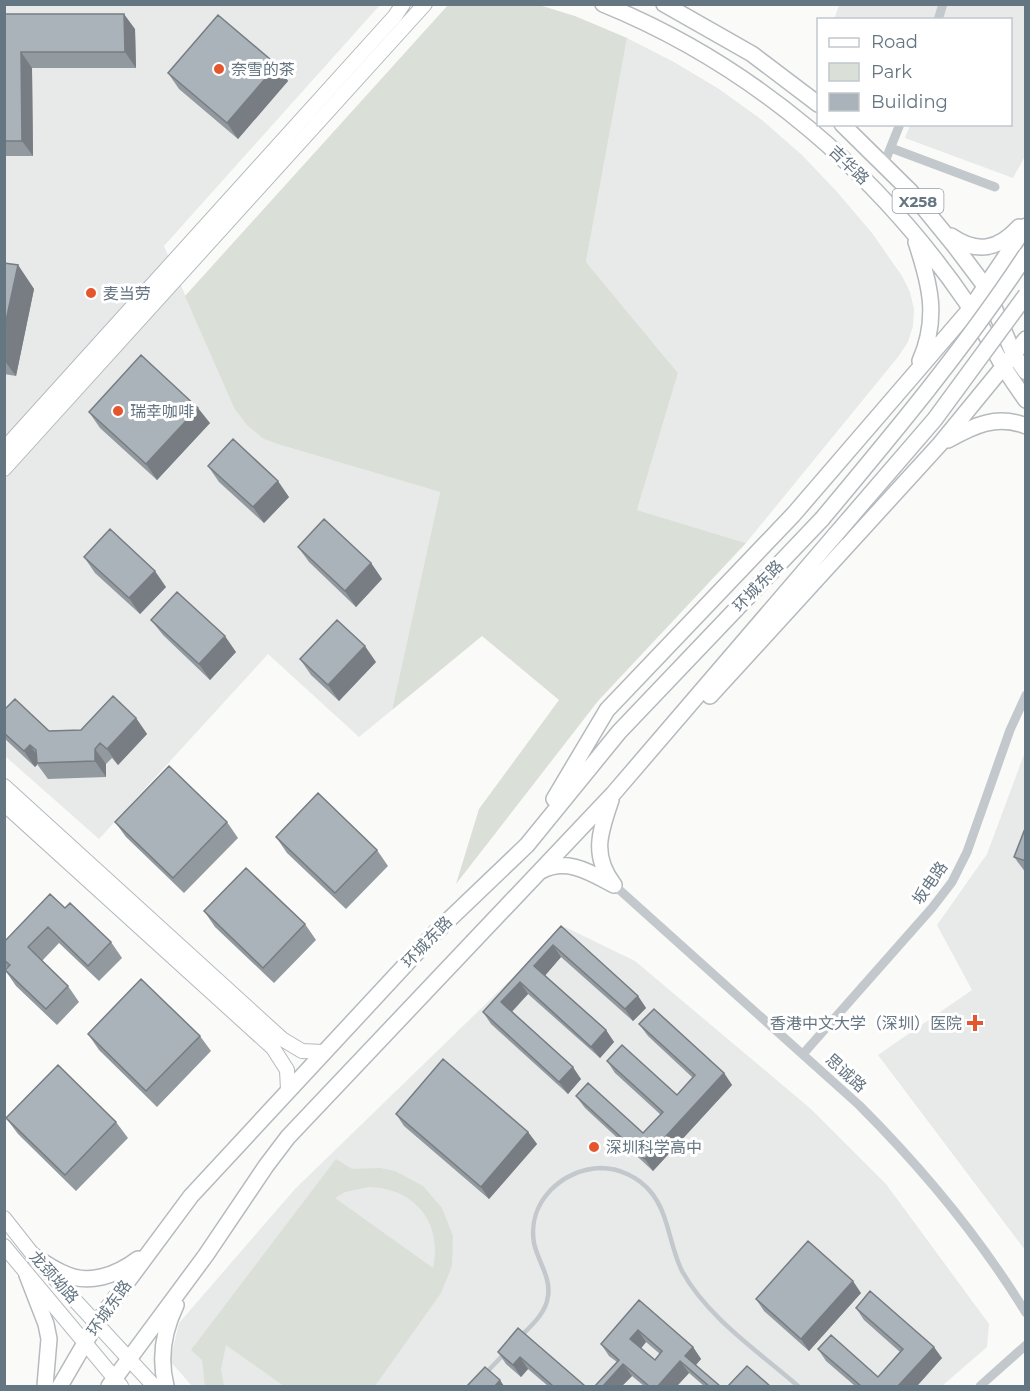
<svg xmlns="http://www.w3.org/2000/svg" width="1030" height="1391" viewBox="0 0 1030 1391" font-family="Montserrat,'Noto Sans SC',sans-serif">
  <rect width="100%" height="100%" fill="#fafaf8"/>
  <path fill="#e8e9e9" d="M5,5h375l-216,241 70,162 50,38 156,46 -48,218 -33,27 -91,-83 -169,185 -94,-83z
    M839,5h186v151l-12,22 -108,-40 5,-13 100,-1v-104h-176z
    M627,38l47,24 45,27 43,31 40,35 36,38 34,40 30,43 8,16 4,17 -1,17 -5,16 -10,15 -152,186 -109,-33 41,-137 -92,-111z
    M1025,752v498l-147,-195 94,-65 -35,-65 50,-71z
    M565,927l70,34 176,148 75,75 103,140 -2,23 -45,39h-750l-22,-25 9,-38 116,-134z"/>
  <path fill="#dadfd7" fill-rule="evenodd" d="M449,4l90,1 36,11 52,22 -41,224 92,111 -41,137 109,33 -148,158 -142,183 23,-75 80,-109 -77,-64 -90,74 48,-218 -156,-46 -20,-7 -17,-14 -13,-17 -49,-112z
    M336,1159l16,10 28,-1 15,3 28,15 19,22 11,28 -1,30 -11,27 -66,93h-91l-58,-41 -5,24 3,17h-19l-3,-26 -11,-10zM369,1187c45,1 74,35 64,81l-98,-70 10,-6z"/>
  <g fill="none" stroke-linecap="round" stroke-linejoin="round">
    <defs>
      <path id="secondary" d="M4,449l391,-433 8,-12
        M4,469l421,-465
        M4,786l278,253 20,12 21,1
        M4,804l269,244 14,22 1,20
        M4,1218l30,38 120,130
        M4,1246l117,140"/>
      <path id="primary" d="M603,4c150,61 276,170 366,302 13,19 22,40 34,60 7,11 15,23 23,34
        M664,4l88,50 66,50
        M842,124l68,67 44,54 31,41 29,69 12,17
        M951,236c26,18 47,14 68,-9
        M916,242c14,42 23,76 4,119
        M948,440c25,-14 49,-26 78,-14
        M710,696l230,-252 86,-105
        M554,799l53,-89 186,-195 118,-137 60,-70 55,-82
        M611,800c-11,32 -20,55 3,85
        M541,871c26,-14 50,2 73,14
        M34,1256c9,6 19,13 29,17 25,13 54,2 75,-14
        M27,1275l19,49 3,15 -4,47
        M60,1386l36,-62 95,-128 244,-263 92,-88 92,-113 203,-213
        M109,1386l97,-131 60,-89 22,-29 325,-343 223,-260
        M166,1386c-7,-28 -3,-54 10,-81"/>
    </defs>
    <use href="#secondary" stroke="#b3babf" stroke-width="16"/>
    <use href="#primary" stroke="#b5babe" stroke-width="18"/>
    <path stroke="#c3c8cc" stroke-width="4.5" d="M520,1337c12,-12 26,-24 28,-41 3,-19 -10,-34 -14,-53 -7,-41 28,-74 67,-75 18,0 37,9 49,23 19,22 19,54 32,80 25,46 77,81 116,115
      M485,1374l19,-20"/>
    <path stroke="#c3c8cc" stroke-width="9" d="M938,20l5,-16
      M891,148l104,39
      M884,164l16,-40
      M614,885l245,220c64,64 120,131 167,208
      M803,1054l129,-146 20,-26 15,-30 43,-122 16,-35
      M980,1386l46,-41"/>
    <use href="#secondary" stroke="#fff" stroke-width="14"/>
    <use href="#primary" stroke="#fff" stroke-width="15"/>
    <defs>
      <path id="primary-bridge" d="M822,519c71,-85 142,-170 204,-264
        M836,534l99,-115 91,-124"/>
    </defs>
    <use href="#primary-bridge" stroke="#b5babe" stroke-width="18" stroke-linecap="butt"/>
    <use href="#primary-bridge" stroke="#fff" stroke-width="15"/>
  </g>
  <path fill="#929a9f" fill-rule="evenodd" d="M4,14l131,15 1,39h-104l1,88h-29z
    M277,65l11,16 -50,58 -59,-50 -11,-16z
    M4,263l14,2 16,24 -18,87 -12,-2z
    M89,412l121,11 -53,57 -57,-52z
    M208,466l81,31 -25,26 -45,-41z
    M298,547l73,16 11,16 -26,28 -47,-45z
    M84,557l82,30 -26,27 -45,-41z
    M151,620l85,32 -26,28 -47,-45z
    M300,659l76,3 -37,39 -28,-26z
    M4,710l45,21 32,-1 55,-12 11,16 -29,31 -6,-7 -6,6v13l-58,2 -11,-15 -2,3 -31,-29z
    M115,822h112l11,16 -54,55 -58,-56z
    M1026,826v47l-12,-16z
    M276,837l101,13 11,16 -42,43 -59,-56z
    M65,908l46,34 11,16 -23,23 -40,-38 -17,18 26,25 11,16 -22,23 -41,-39 -11,-16 2,-2 -3,-4v-22z
    M204,911l101,13 11,16 -42,43 -59,-56z
    M561,926l77,70 8,12 -13,13 -72,-64 -16,18 61,55 8,12 -14,16 -72,-64 -16,18 69,67 -13,15 -77,-70 -8,-12z
    M639,1024l85,49 8,12 -79,86 -68,-63 -9,-12 67,37 18,-18 -46,-42 -8,-12 70,34 16,-17 -45,-42z
    M88,1034l112,2 11,15 -54,56 -58,-57z
    M396,1114l132,18 9,12 -48,55 -85,-73z
    M6,1118l110,4 12,16 -52,53 -58,-57z
    M861,1293l-52,58 -45,-40 -8,-12z
    M639,1300l54,47 8,12 -5,6 24,21h-16l-15,-13 -12,13h-33l-12,-10 -10,10h-27l22,-24 -8,-6 -8,-12zM646,1342l14,12 -5,6 -14,-12z
    M856,1308l86,50 -25,28h-62l-29,-25 -8,-12 60,28 22,-25 -36,-32z
    M518,1328l67,58h-37l-20,-17 -7,8 -15,-13 -8,-12z"/>
  <path fill="#777d82" d="M124,14l11,15 1,39 -11,-16z
    M21,52l11,16 1,88 -11,-15z
    M277,65l11,16 -50,58 -11,-16z
    M18,265l16,24 -18,87 -12,-16v-30z
    M198,408l12,15 -53,57 -11,-16z
    M278,481l11,16 -25,26 -11,-16z
    M371,563l11,16 -26,28 -11,-16z
    M155,571l11,16 -26,27 -11,-16z
    M225,636l11,16 -26,28 -11,-16z
    M365,646l11,16 -37,39 -11,-16z
    M136,718l11,16 -29,31 -11,-16z
    M30,745l11,16 -4,2v2l-2,2 -11,-16z
    M95,749l11,15v13l-11,-16z
    M553,945l8,12 -18,21 -9,-12z
    M520,982l8,12 -19,20 -8,-12z
    M638,996l8,12 -13,13 -8,-12z
    M606,1030l8,12 -14,16 -9,-11z
    M573,1067l8,12 -13,15 -9,-12z
    M724,1073l8,12 -79,86 -8,-12z
    M528,1132l9,12 -48,55 -8,-12z
    M853,1281l8,12 -52,58 -8,-12z
    M638,1330l8,12 -7,9 -9,-12z
    M693,1347l8,12 -8,9 -8,-12z
    M934,1347l8,11 -25,28h-19z
    M520,1357l8,12 -7,8 -8,-12z
    M680,1361l9,12 -12,13h-19z
    M623,1364l9,12 -10,10h-19z
    M500,1380l4,6h-9z"/>
  <path fill="#aab3b9" stroke="#777d82" stroke-width="1.5" fill-rule="evenodd" d="M4,14h120l1,38h-104l1,89h-18z
    M218,15l59,50 -50,58 -59,-50z
    M4,263l14,2 -14,65z
    M141,355l57,53 -52,56 -57,-52z
    M233,439l45,42 -25,26 -45,-41z
    M324,519l47,44 -26,28 -47,-44z
    M110,529l45,42 -26,27 -45,-41z
    M177,592l48,44 -26,28 -48,-44z
    M337,620l28,26 -37,39 -28,-26z
    M113,696l23,22 -29,31 -7,-6 -5,6v12l-58,2 -1,-13 -6,-5 -6,6 -20,-18v-23l11,-11 34,32 32,-1z
    M169,766l58,56 -54,56 -58,-56z
    M318,793l59,57 -42,43 -59,-56z
    M1026,826v35l-12,-4z
    M246,868l59,56 -42,44 -59,-57z
    M50,894l15,14 5,-5 41,39 -23,24 -40,-39 -20,20 40,39 -22,23 -41,-39 5,-5 -6,-5v-18z
    M561,926l77,70 -13,13 -72,-64 -19,21 72,64 -15,17 -71,-65 -19,20 72,65 -14,15 -76,-70z
    M141,979l59,57 -54,55 -58,-57z
    M654,1009l70,64 -79,86 -69,-63 12,-13 55,50 20,-21 -56,-51 15,-16 55,50 18,-20 -56,-51z
    M443,1059l85,73 -47,55 -85,-73z
    M58,1065l58,57 -51,53 -59,-57z
    M808,1241l45,40 -52,58 -45,-40z
    M870,1291l64,56 -36,39h-37l-43,-37 13,-14 47,42 25,-28 -47,-41z
    M639,1300l54,47 -8,9 35,30h-11l-29,-25 -22,25h-9l-26,-22 -20,22h-8l24,-26 -18,-16zM638,1330l24,21 -7,9 -25,-21z
    M518,1328l67,58h-32l-33,-29 -7,8 -15,-13z
    M747,1366l23,20h-42z
    M485,1367l15,13 -5,6h-28z"/>
  <g fill="#e4572e" stroke="#fff" stroke-width="2">
    <circle cx="219" cy="69" r="6"/>
    <circle cx="91" cy="293" r="6"/>
    <circle cx="118" cy="411" r="6"/>
    <path d="M972 1014h6v6h6v6h-6v6h-6v-6h-6v-6h6z"/>
    <circle cx="594" cy="1147" r="6"/>
  </g>
  <g text-anchor="middle" dominant-baseline="central" stroke-width="6" stroke-linejoin="round" paint-order="stroke">
    <rect fill="#fff" stroke="#939fa8" stroke-width="1.5" x="892.5" y="189" width="51" height="24" rx="4.5"/>
    <g font-size="15" font-weight="bold" fill="#657683">
      <text x="918" y="201">X258</text>
    </g>
    <g font-size="16" fill="#657683" stroke="#fff" text-anchor="start">
      <text x="231" y="69">奈雪的茶</text>
      <text x="103" y="293">麦当劳</text>
      <text x="130" y="411">瑞幸咖啡</text>
      <text x="962" y="1023" text-anchor="end">香港中文大学（深圳）医院</text>
      <text x="606" y="1147">深圳科学高中</text>
    </g>
    <g font-size="16" fill="#657683" stroke="#fff">
      <text transform="translate(849 165) rotate(44)">吉华路</text>
      <text transform="translate(758 586) rotate(-46)">环城东路</text>
      <text transform="translate(930 883) rotate(-55)">坂电路</text>
      <text transform="translate(427 942) rotate(-46)">环城东路</text>
      <text transform="translate(846 1073) rotate(42)">思诚路</text>
      <text transform="translate(54 1277) rotate(48)">龙颈坳路</text>
      <text transform="translate(109 1308) rotate(-55)">环城东路</text>
    </g>
  </g>
  <rect width="1030" height="1391" fill="none" stroke="#657683" stroke-width="12"/>
  <rect x="817" y="18" width="195" height="108" fill="#ffffff" stroke="#c1c8cd" stroke-width="1.5"/>
  <rect x="829" y="38" width="30" height="9" fill="#ffffff" stroke="#c1c8cd" stroke-width="1.5"/>
  <text x="871" y="48" font-size="18" fill="#657683">Road</text>
  <rect x="829" y="63" width="30" height="18" fill="#dadfd7" stroke="#c1c8cd" stroke-width="1.5"/>
  <text x="871" y="78" font-size="18" fill="#657683">Park</text>
  <rect x="829" y="93" width="30" height="18" fill="#aab3b9" stroke="#c1c8cd" stroke-width="1.5"/>
  <text x="871" y="108" font-size="18" fill="#657683">Building</text>
</svg>
